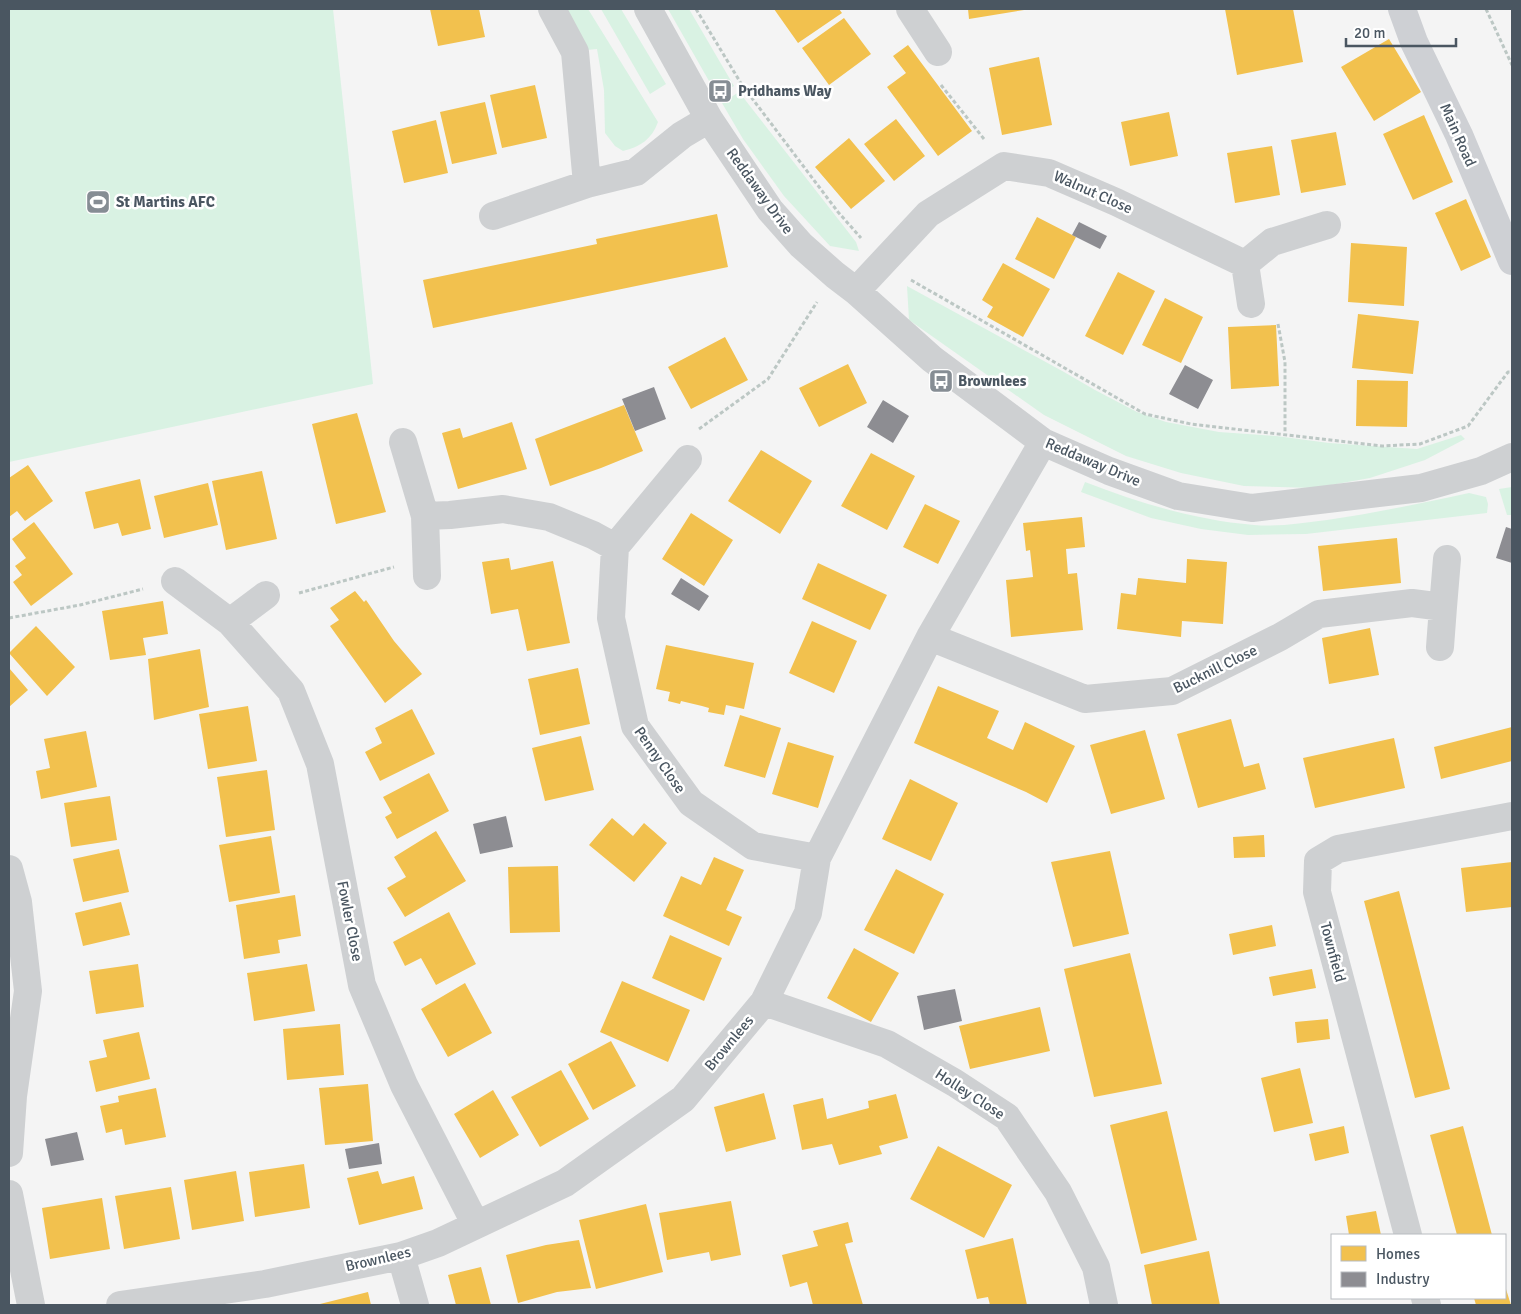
<svg xmlns="http://www.w3.org/2000/svg" width="1521" height="1314" viewBox="0 0 1521 1314" font-family="Signika,sans-serif">
  <rect width="100%" height="100%" fill="#f4f4f4"/>
  <path fill="#d9f2e3" d="M9,9h324l40,375 -364,78z
    M567,9h21l70,113c-6,17 -18,25 -35,29l-8,-5 -10,-13 -1,-43 -7,-41 -10,1z
    M601,9h20l45,75 -16,10z
    M668,9h21l45,77 -17,9z
    M739,92l117,150 3,9 -29,-5 -46,-50 -41,-57 -21,-36z
    M907,286l157,86 31,18 42,22 29,10 53,10 57,4 53,7 88,6 44,-14 4,4 -40,21 -55,18 -56,10 -70,-2 -63,-13 -55,-17 -82,-41 -135,-95z
    M1085,482c54,21 110,38 169,43 24,2 49,-2 73,-5 48,-7 95,-17 142,-27l17,4 2,7 -1,9 -181,21 -58,1 -47,-6 -50,-11 -70,-26z
    M1512,487v28h-5l-8,-26z"/>
  <path fill="#f2c14e" d="M430,9h49l6,28 -47,9z
    M774,9h65l3,4 -44,30z
    M968,9h56v1l-55,9z
    M1225,9h68l10,53 -66,13z
    M844,18l27,36 -42,31 -27,-37z
    M1389,39l32,53 -47,29 -33,-54z
    M908,45l64,86 -34,25 -51,-69 19,-14 -13,-17z
    M1039,57l13,68 -50,10 -13,-67z
    M535,85l12,53 -45,10 -12,-53z
    M485,102l12,52 -45,10 -12,-52z
    M1169,112l9,44 -48,10 -9,-44z
    M1424,115l29,67 -40,18 -30,-66z
    M896,119l29,37 -31,25 -30,-37z
    M436,120l12,53 -44,10 -12,-52z
    M1336,132l10,53 -45,8 -10,-53z
    M849,138l36,43 -34,28 -36,-42z
    M1272,146l8,49 -45,8 -8,-50z
    M1466,199l25,58 -30,14 -26,-58z
    M717,214l11,53 -295,61 -10,-48 174,-36 -1,-5z
    M1037,217l39,20 -22,42 -39,-20z
    M1351,243l56,4 -3,59 -56,-4z
    M1003,263l47,26 -27,48 -36,-20 6,-10 -11,-7z
    M1118,272l37,19 -32,64 -38,-19z
    M1165,298l38,19 -22,46 -39,-18z
    M1358,314l61,7 -6,53 -61,-6z
    M1276,325l3,61 -48,3 -3,-62z
    M725,337l23,43 -57,29 -23,-42z
    M848,364l19,39 -48,24 -20,-39z
    M1357,380l51,1 -1,46 -51,-1z
    M624,405l19,46 -42,17 -51,18 -15,-47z
    M357,413l29,99 -50,12 -24,-100z
    M512,422l15,47 -69,20 -16,-56 18,-5 3,10z
    M761,450l51,31 -32,53 -52,-33z
    M871,453l44,23 -28,54 -46,-24z
    M28,465l25,36 -28,20 -8,-10 -8,6v-39z
    M262,471l15,68 -51,11 -14,-69z
    M140,479l11,50 -29,7 -4,-13 -24,6 -9,-37z
    M208,483l10,42 -54,13 -10,-42z
    M925,504l35,17 -22,43 -35,-17z
    M691,513l42,27 -29,46 -42,-27z
    M1082,517l3,30 -19,2 2,25 9,-1 6,57 -72,7 -5,-57 27,-3 -3,-27 -4,1 -3,-28z
    M34,522l39,52 -42,32 -18,-24 9,-7 -7,-9 11,-8 -14,-19z
    M1397,538l4,45 -78,8 -5,-45z
    M509,558l2,12 42,-9 17,82 -43,8 -9,-42 -27,5 -9,-52z
    M1187,559l40,3 -4,62 -41,-3 -1,16 -64,-8 4,-36 15,2 2,-17 48,5z
    M818,563l69,32 -17,35 -68,-31z
    M355,591l9,11 2,-2 28,41 28,33 -37,29 -55,-77 9,-6 -9,-12z
    M163,601l5,33 -25,4 3,17 -36,5 -8,-49z
    M812,621l45,20 -23,52 -45,-20z
    M36,626l39,41 -28,29 -38,-43z
    M1370,628l9,47 -50,9 -7,-46z
    M666,645l88,18 -10,46 -18,-4 -2,10 -16,-3 1,-4 -7,-2 -21,-5 -1,3 -12,-3 2,-9 -14,-3z
    M200,649l9,58 -55,13 -6,-61z
    M9,668l19,22 -19,17z
    M578,668l12,56 -50,11 -12,-56z
    M938,686l61,25 -12,27 26,12 12,-28 50,24 -28,57 -21,-11 -112,-49z
    M248,706l9,55 -49,8 -9,-55z
    M412,709l23,45 -55,27 -15,-29 17,-9 -7,-15z
    M740,715l41,13 -16,50 -41,-12z
    M1231,719l13,48 15,-4 7,26 -68,19 -21,-74z
    M1512,727v34l-71,18 -7,-32z
    M1145,730l20,69 -54,15 -21,-69z
    M86,731l11,56 -56,12 -5,-28 14,-3 -6,-29z
    M581,736l13,54 -49,11 -13,-53z
    M1394,738l11,50 -90,20 -12,-50z
    M788,742l46,14 -16,52 -46,-14z
    M267,770l8,60 -49,7 -9,-60z
    M429,773l20,38 -52,28 -12,-22 7,-4 -9,-16z
    M910,779l48,24 -27,58 -49,-22z
    M110,796l7,44 -46,7 -7,-44z
    M612,818l21,18 11,-13 23,20 -33,39 -45,-37z
    M436,831l30,50 -61,36 -18,-29 19,-11 -12,-20z
    M1264,835l1,22 -31,1 -1,-21z
    M271,836l9,57 -51,9 -10,-57z
    M119,849l10,43 -46,10 -10,-43z
    M1110,851l19,83 -56,13 -22,-85z
    M714,857l30,13 -18,40 16,7 -13,29 -66,-30 18,-40 20,9z
    M1512,862v45l-46,5 -5,-44z
    M558,866l2,66 -50,1 -2,-66z
    M896,869l48,25 -30,60 -50,-24z
    M1399,891l51,198 -35,9 -51,-197z
    M295,895l6,41 -23,4 2,13 -36,6 -8,-54z
    M121,902l9,33 -47,11 -8,-33z
    M449,912l27,52 -40,21 -15,-27 -16,8 -12,-24z
    M1272,925l4,21 -43,9 -4,-21z
    M670,935l52,23 -18,43 -52,-23z
    M854,948l45,25 -28,49 -44,-24z
    M1130,953l32,131 -68,13 -30,-128z
    M138,964l6,43 -48,7 -7,-43z
    M307,964l8,47 -61,10 -7,-48z
    M1312,969l4,19 -43,8 -4,-19z
    M622,981l68,29 -22,52 -68,-30z
    M465,983l27,50 -44,24 -27,-48z
    M1040,1007l10,44 -80,18 -11,-43z
    M1328,1019l2,20 -33,4 -2,-21z
    M340,1024l4,51 -57,5 -4,-51z
    M139,1032l11,47 -54,13 -7,-31 18,-4 -4,-17z
    M611,1041l25,45 -43,24 -25,-46z
    M1300,1068l13,55 -39,9 -13,-54z
    M561,1070l28,49 -49,28 -29,-50z
    M368,1084l5,57 -48,4 -6,-57z
    M156,1088l10,49 -41,8 -3,-16 -16,4 -6,-27 19,-4 -1,-6z
    M493,1090l26,45 -39,23 -26,-44z
    M764,1093l12,46 -50,13 -12,-45z
    M896,1094l12,44 -29,8 3,8 -43,11 -7,-21 -30,6 -9,-45 30,-7 4,21 42,-11 -1,-7z
    M1167,1111l30,129 -56,14 -31,-129z
    M1344,1126l5,27 -34,8 -6,-27z
    M1463,1126l29,109h-35l-27,-100z
    M938,1146l74,39 -28,53 -74,-39z
    M304,1164l6,44 -55,9 -6,-45z
    M236,1171l8,50 -52,9 -8,-50z
    M378,1171l4,13 32,-8 9,33 -64,16 -12,-47z
    M171,1187l9,52 -56,10 -9,-53z
    M102,1198l8,51 -60,10 -8,-51z
    M731,1201l10,54 -30,6 -2,-9 -42,8 -8,-47z
    M646,1204l17,68 -67,17 -17,-69z
    M1376,1211l5,24h-32l-3,-19z
    M848,1222l5,20 -8,2 18,61h-50l-6,-23 -17,5 -8,-32 36,-9 -5,-15z
    M1013,1238l14,67h-37l-2,-8 -11,2 -12,-49z
    M579,1240l12,48 -34,4 -39,11 -12,-48 40,-10z
    M1209,1251l11,54h-68l-8,-40z
    M481,1267l10,38h-35l-8,-30z
    M1505,1286l6,19h-35l-2,-7h31z
    M368,1292l3,13h-55z"/>
  <path fill="#8d8d92" d="M1079,222l28,14 -7,13 -28,-14z
    M1185,365l28,15 -15,29 -29,-15z
    M654,387l12,32 -31,12 -13,-32z
    M883,400l26,16 -16,27 -26,-16z
    M1506,527l6,2v34l-16,-5z
    M681,578l28,18 -10,15 -28,-17z
    M506,816l7,31 -33,7 -7,-30z
    M955,989l7,32 -38,9 -7,-34z
    M77,1132l7,28 -33,6 -6,-27z
    M379,1143l3,21 -33,5 -4,-20z"/>
  <g fill="none" stroke-linecap="round" stroke-linejoin="round">
    <path stroke="#bcc7c4" stroke-width="3" stroke-dasharray="4 2.5" stroke-linecap="butt" d="M696,9l46,76 96,127 23,26
      M1486,9l26,56
      M941,85l43,54
      M911,280l234,134 46,10 191,22 38,-2 48,-18 40,-54h4
      M1278,324l7,38v72
      M699,429l69,-50 49,-77
      M299,593l95,-26
      M9,618l71,-13 63,-16"/>
    <path stroke="#ced0d2" stroke-width="28" d="M552,9l23,43 12,132
      M648,9l61,110 61,91 31,35 34,30 21,16 76,68 111,83 66,29 69,25 74,12 169,-20 60,-17 31,-14
      M910,9l28,43
      M493,216l94,-32 49,-12 46,-37 27,-16
      M1245,264l27,-22 55,-17
      M856,291l72,-77 76,-48 45,7 67,29 129,62 6,40
      M403,442l22,74
      M688,459l-73,88 -4,71 24,108 56,77 62,43 64,12
      M427,576l-2,-60 25,-1 53,-6 46,8 44,18 22,12
      M175,581l55,41 61,69 29,73 42,221 42,100 72,140
      M230,622l36,-27
      M930,637l155,62 87,-8 108,-54 39,-23 93,-11 31,4 4,-48
      M1440,647l3,-40
      M9,869l9,33 10,89 -15,105 -4,57
      M764,1002l123,42 68,39 52,34 51,75 38,75 8,38
      M9,1194l22,111
      M1408,1235l-91,-343 1,-31 20,-12 174,-33
      M401,1256l14,49
      M1425,1298l2,7
      M120,1305l145,-21 136,-28 37,-13 127,-60 118,-84 81,-97 44,-89 9,-55 113,-221 113,-195"/>
    <path stroke="#ced0d4" stroke-width="28" d="M1402,9l12,33 45,93 53,126"/>
  </g>
  <defs>
    <symbol id="bus-square" viewBox="-11 -11 22 22"><rect x="-9" y="-9" width="18" height="18" rx="4" fill="#868d94" stroke="#fff"/><path d="M-5-6H5V4H4V6H2V4H-2V6H-4V4H-5ZM-3.5-4V0h7V-4ZM-3.5 1.2v1.5H-2V1.2ZM2 1.2v1.5H3.5V1.2Z" fill="#fff"/></symbol>
    <symbol id="stadium-square" viewBox="-11 -11 22 22"><rect x="-9" y="-9" width="18" height="18" rx="4" fill="#868d94" stroke="#fff"/><path d="M0-5a6.5 5 0 1 0 0 10a6.5 5 0 1 0 0-10ZM-3.5-1.8h7v3.6h-7Z" fill="#fff"/></symbol>
  </defs>
  <g fill-rule="evenodd">
    <use href="#bus-square" x="706" y="77" width="28" height="28"/>
    <use href="#stadium-square" x="84" y="188" width="28" height="28"/>
    <use href="#bus-square" x="927" y="367" width="28" height="28"/>
  </g>
  <g text-anchor="middle" dominant-baseline="central" stroke-width="5" stroke-linejoin="round" paint-order="stroke">
    <g font-size="15" font-weight="bold" fill="#4a5661" stroke="#fff" text-anchor="start">
      <text x="738" y="91">Pridhams Way</text>
      <text x="116" y="202">St Martins AFC</text>
      <text x="958" y="381">Brownlees</text>
    </g>
    <g font-size="15" fill="#4a5661" stroke="#fff">
      <text transform="translate(1458 135) rotate(66)">Main Road</text>
      <text transform="translate(760 191) rotate(54)">Reddaway Drive</text>
      <text transform="translate(1093 192) rotate(24)">Walnut Close</text>
      <text transform="translate(1093 462) rotate(23)">Reddaway Drive</text>
      <text transform="translate(1215 669) rotate(-26)">Bucknill Close</text>
      <text transform="translate(660 760) rotate(55)">Penny Close</text>
      <text transform="translate(350 921) rotate(79)">Fowler Close</text>
      <text transform="translate(1333 952) rotate(75)">Townfield</text>
      <text transform="translate(729 1043) rotate(-50)">Brownlees</text>
      <text transform="translate(970 1094) rotate(33)">Holley Close</text>
      <text transform="translate(378 1259) rotate(-13)">Brownlees</text>
    </g>
  </g>
  <rect width="1521" height="1314" fill="none" stroke="#4a5661" stroke-width="20"/>
  <rect x="1331" y="1234" width="175" height="65" fill="#ffffff" stroke="#b7bbc0"/>
  <rect x="1341" y="1246" width="25" height="15" fill="#f2c14e" stroke="#b7bbc0"/>
  <text x="1376" y="1259" font-size="15" fill="#4a5661">Homes</text>
  <rect x="1341" y="1272" width="25" height="15" fill="#8d8d92" stroke="#b7bbc0"/>
  <text x="1376" y="1284" font-size="15" fill="#4a5661">Industry</text>
  <path d="M1346 38v8h110v-8" fill="none" stroke="#4a5661" stroke-width="2.5"/>
  <text x="1354" y="38" font-size="15" fill="#4a5661" stroke="#ffffff" stroke-width="4" paint-order="stroke">20 m</text>
</svg>
